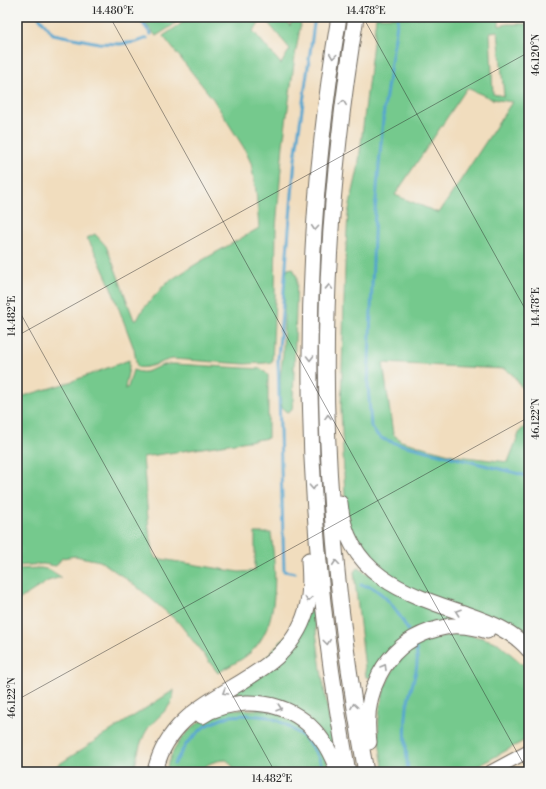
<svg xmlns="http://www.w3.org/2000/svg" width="546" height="789" viewBox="0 0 546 789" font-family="'Libre Bodoni',serif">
  <rect width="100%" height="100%" fill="#f6f6f2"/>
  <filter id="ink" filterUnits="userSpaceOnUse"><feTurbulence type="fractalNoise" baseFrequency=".025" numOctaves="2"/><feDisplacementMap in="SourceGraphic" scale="8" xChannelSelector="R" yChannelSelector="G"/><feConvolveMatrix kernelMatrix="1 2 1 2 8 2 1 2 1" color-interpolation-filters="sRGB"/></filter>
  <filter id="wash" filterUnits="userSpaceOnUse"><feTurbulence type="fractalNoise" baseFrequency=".012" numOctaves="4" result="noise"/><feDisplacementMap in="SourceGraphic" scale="16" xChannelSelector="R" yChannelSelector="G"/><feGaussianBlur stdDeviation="0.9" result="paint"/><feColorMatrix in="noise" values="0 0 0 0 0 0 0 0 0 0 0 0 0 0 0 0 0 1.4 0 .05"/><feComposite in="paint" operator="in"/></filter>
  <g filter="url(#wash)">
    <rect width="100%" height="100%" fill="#f1ddbe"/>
    <path fill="#74c98d" stroke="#507a5c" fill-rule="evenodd" d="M140,17h42l-10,9 -16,10z
      M189,17h95l6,9 3,-9h9l-7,39 -12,89 -7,83 -1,70 -3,64c-9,2 -18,1 -27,2l-72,-5c-12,2 -26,11 -36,8l-3,-18 -24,-64 -15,-33 -8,-14 8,-4 11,12 10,25 18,49h3l6,-11 23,-26 35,-22 58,-33 -3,-37 -5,-28 -7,-15 -31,-49 -50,-63 15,-10zM264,18l26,31 -9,15 -28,-33z
      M376,17h123v9l8,-2h22v216l-5,8 5,3v147l-16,-23 -8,-6 -122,-6 10,71 8,7 56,15 51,6 12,-31 9,-8v221l-140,-65 -33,-37 -10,-25 -5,-108 4,-144 3,-51 10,-45zM498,31l6,65 -11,-2 -3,-62zM467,88l25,11 20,3 -73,111 -44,-18z
      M293,268l4,9 -4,124 -1,9 -4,3 -6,-5 -2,-13v-17l3,-24 2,-78 3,-7z
      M129,360c1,9 -3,19 -4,29l3,-2 5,-17c16,6 17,-2 31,-5 3,-1 7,-1 10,-1l88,5 6,6v63l-125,19 6,74 6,27 84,14 16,-1v-38h16c5,37 10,92 -21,120 -9,8 -22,13 -32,20l-39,-50 -44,-38 -35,-24 -25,-5 -13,2 -6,8 -13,-2 -26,2v-168l50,-15z
      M41,568l9,2 11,7 -13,4 -31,20v-32z
      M359,568l7,5 94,44 -20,6 -70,55 -4,-1 -12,-105 2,-3z
      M313,608l8,62 13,78 -26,-29 -84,-18z
      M460,633l23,5 15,5 30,26 1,69 -62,34h-83c-3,-18 -7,-37 -5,-55 2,-26 13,-54 34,-70 14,-9 32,-11 47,-14z
      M174,690c0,19 -18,26 -27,40 -8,13 -10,27 -13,42h-87z
      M227,709l46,1 36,21 25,41h-97l-10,-12c-10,0 -21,3 -27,12h-34c4,-22 19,-41 38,-53 6,-4 15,-7 23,-10z"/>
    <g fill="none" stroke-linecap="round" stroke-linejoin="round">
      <path stroke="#54a5cf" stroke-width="3" d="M39,17l14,17 46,9 21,1 16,-2 11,-4
        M138,17l13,17
        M398,17l-14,92 -9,102 -7,174 3,41 5,8 7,5 12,4 125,31 9,3
        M295,573l-11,-2 -6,-211 17,-201 20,-142
        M361,585c3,1 9,1 12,3 14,8 28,28 35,42
        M174,764l13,-21 18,-17 24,-10 19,-1 21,2 16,7 19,13 13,17 8,18
        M408,772c-2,-22 -4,-44 -1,-65 3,-22 15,-40 8,-61"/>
    </g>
  </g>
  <g filter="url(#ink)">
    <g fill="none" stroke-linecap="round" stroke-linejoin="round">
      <defs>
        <path id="secondary" d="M490,772l39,-21"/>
        <path id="highway" d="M339,17c-43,250 -37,507 9,755
          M356,17c-27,163 -37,330 -24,494 6,88 18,175 34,261
          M340,503c7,73 67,91 126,111 23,8 47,17 63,36
          M202,716c13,-9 29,-12 44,-13 47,-1 77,26 92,69
          M369,742c-7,-47 14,-95 61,-111 10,-3 20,-6 30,-5 9,0 18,2 27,5
          M155,772c18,-86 128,-80 151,-161 5,-17 4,-34 3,-51"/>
      </defs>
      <use href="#secondary" stroke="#70695e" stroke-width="14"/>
      <use href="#highway" stroke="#70695e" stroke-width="17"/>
      <use href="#secondary" stroke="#fff" stroke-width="12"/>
      <use href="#highway" stroke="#fff" stroke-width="15"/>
    </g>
    <defs><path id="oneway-chevron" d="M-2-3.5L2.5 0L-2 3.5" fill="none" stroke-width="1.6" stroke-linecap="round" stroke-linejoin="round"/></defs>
    <g stroke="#a0a0a0">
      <use href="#oneway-chevron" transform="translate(333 56) rotate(98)"/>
      <use href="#oneway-chevron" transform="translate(343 103) rotate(-83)"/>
      <use href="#oneway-chevron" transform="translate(315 228) rotate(94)"/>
      <use href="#oneway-chevron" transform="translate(329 287) rotate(-88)"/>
      <use href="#oneway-chevron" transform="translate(310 358) rotate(90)"/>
      <use href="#oneway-chevron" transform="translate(328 417) rotate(-92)"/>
      <use href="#oneway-chevron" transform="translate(313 487) rotate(87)"/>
      <use href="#oneway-chevron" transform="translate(336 563) rotate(-95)"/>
      <use href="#oneway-chevron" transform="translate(308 599) rotate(99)"/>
      <use href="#oneway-chevron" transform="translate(458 612) rotate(-161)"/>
      <use href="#oneway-chevron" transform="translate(327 642) rotate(83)"/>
      <use href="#oneway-chevron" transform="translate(384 667) rotate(-59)"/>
      <use href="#oneway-chevron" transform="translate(225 692) rotate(149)"/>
      <use href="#oneway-chevron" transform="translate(354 706) rotate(-99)"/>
      <use href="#oneway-chevron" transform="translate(279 708) rotate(18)"/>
    </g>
  </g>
  <path fill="none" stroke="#2b2b2b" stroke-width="1" stroke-opacity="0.45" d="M110,17l418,755M363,17l166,299M17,307l258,465M17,336l512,-284M17,700l512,-283M17,764l4,8"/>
  <rect width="546" height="789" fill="none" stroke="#f6f6f2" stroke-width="44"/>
  <rect x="22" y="22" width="502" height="745" fill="none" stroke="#2b2b2b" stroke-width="1.5"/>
  <g font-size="10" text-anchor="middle" fill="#2b2b2b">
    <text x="113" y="14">14.480°E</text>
    <text x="366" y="14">14.478°E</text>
    <text transform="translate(535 55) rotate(-90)" y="4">46.120°N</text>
    <text transform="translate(535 307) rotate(-90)" y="4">14.478°E</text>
    <text transform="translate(11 316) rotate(-90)" y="4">14.482°E</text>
    <text transform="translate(535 419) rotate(-90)" y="4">46.122°N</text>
    <text transform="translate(11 698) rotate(-90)" y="4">46.122°N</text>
    <text x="272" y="782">14.482°E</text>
  </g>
</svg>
